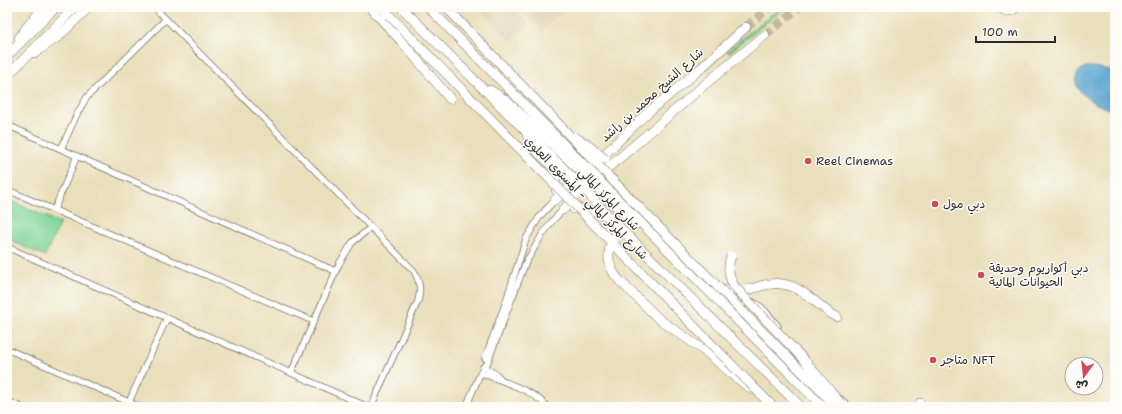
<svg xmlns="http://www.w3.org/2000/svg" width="1122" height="414" viewBox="0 0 1122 414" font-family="'Shantell Sans','Playpen Sans Arabic',sans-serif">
  <rect width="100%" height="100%" fill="#fdfcf7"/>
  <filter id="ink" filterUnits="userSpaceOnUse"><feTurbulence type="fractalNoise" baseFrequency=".025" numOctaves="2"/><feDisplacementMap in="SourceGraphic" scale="8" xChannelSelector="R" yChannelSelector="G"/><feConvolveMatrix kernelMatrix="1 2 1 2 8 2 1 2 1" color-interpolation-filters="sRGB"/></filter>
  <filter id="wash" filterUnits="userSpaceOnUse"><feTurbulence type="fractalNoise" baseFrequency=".012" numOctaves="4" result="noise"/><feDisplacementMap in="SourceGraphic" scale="16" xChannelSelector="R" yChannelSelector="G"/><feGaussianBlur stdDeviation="0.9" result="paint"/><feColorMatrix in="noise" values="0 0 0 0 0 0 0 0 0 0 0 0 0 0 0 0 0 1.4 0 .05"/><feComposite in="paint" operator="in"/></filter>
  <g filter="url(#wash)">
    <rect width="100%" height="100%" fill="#eadfbb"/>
    <path fill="#e1d2b4" d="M477,7h36l16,17 -18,18z
      M518,7h49l-25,24z"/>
    <path fill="#7ed498" stroke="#548062" d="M780,7h6l-57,46 -2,-2z
      M7,199l53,24 -15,33 -38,-17z"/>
    <path fill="#54a2cd" stroke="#40667c" d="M1086,67c10,-1 19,4 29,2v42c-13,-3 -42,-16 -39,-33 1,-6 5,-9 10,-11z"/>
  </g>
  <g filter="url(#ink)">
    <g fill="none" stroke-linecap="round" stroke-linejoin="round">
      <path stroke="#c4bb9e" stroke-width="9" stroke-dasharray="9 4.5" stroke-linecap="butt" d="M746,27l24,-20
        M765,35l34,-28"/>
      <defs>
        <path id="minor" d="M154,7l260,264c6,10 7,19 4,30l-47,106
          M7,125l328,146
          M61,149l16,-35 10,-17 79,-78
          M10,191l303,130
          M54,210l23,-54
          M7,247l361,160
          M740,311c1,-4 3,-8 8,-9 11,-3 23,17 30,24
          M7,349l133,58
          M485,358l19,-51 22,-68 14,-23 15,-16
          M483,367l13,7 5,5
          M291,373l48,-109 13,-21 19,-16
          M481,373c25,10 48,15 67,34
          M841,399l9,8
          M7,401l14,6
          M129,402l38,-84
          M466,407l17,-40 4,-3 38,-100 17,-29 12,-16 9,-9"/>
        <path id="tertiary" d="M658,7h3
          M999,7c5,7 13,7 19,0"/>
        <path id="primary" d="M401,7l182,181 30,33 188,186
          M428,7l395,400
          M19,38l7,-10 18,-21
          M35,53l24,-17 30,-29
          M7,56l49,-49
          M7,76l68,-69
          M490,90l17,11 70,67 13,7
          M527,134c4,18 21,23 27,36 2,6 2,14 2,20
          M584,183l15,6 36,36
          M555,200l21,-18 70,-68 53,-44 47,-43
          M574,209c12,0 22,1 32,7
          M563,210l20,-22 39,-32 87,-75 56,-46
          M717,290c11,1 23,1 34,-1 10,-3 21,-7 31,-5 23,3 35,23 55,33
          M920,403l2,4"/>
        <path id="trunk" d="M370,7l34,37 46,55
          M620,281l39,38 47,33 37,31 10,7"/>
      </defs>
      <use href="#minor" stroke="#6e6a5d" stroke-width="7"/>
      <use href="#tertiary" stroke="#6e6a5d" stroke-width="8"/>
      <use href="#primary" stroke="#6e6a5d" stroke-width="10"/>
      <use href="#trunk" stroke="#6e6a5d" stroke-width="10"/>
      <use href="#minor" stroke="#fff" stroke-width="5.5"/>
      <use href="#tertiary" stroke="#fff" stroke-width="7"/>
      <use href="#primary" stroke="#fff" stroke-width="9"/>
      <use href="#trunk" stroke="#fff" stroke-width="9"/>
      <defs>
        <path id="trunk-bridge" d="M381,7l392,400
          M446,7l175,182 216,218
          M574,137l11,6 20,16
          M614,238c-9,14 -6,31 6,43
          M731,256c-4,11 -3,20 3,30l71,75 36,43"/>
      </defs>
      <use href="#trunk-bridge" stroke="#6e6a5d" stroke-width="10" stroke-linecap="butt"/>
      <use href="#trunk-bridge" stroke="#fff" stroke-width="9"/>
    </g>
  </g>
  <g fill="#d1495b" stroke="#fdfcf7" stroke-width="1.5">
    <circle cx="808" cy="161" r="4"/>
    <circle cx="935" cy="204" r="4"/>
    <circle cx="981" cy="275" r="4"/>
    <circle cx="933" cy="360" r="4"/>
  </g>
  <g text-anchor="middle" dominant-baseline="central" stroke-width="3" stroke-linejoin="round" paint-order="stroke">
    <g font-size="12" fill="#2b2b2b" stroke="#fdfcf7">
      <text transform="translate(652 95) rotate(-42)">شارع الشيخ محمد بن راشد</text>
      <text transform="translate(586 198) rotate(45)">شارع المركز المالي - المستوى العلوي</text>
      <text transform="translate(609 199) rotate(46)">شارع المركز المالي</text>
    </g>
    <g font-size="12" fill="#2b2b2b" stroke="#fdfcf7" text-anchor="start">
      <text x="816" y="161">Reel Cinemas</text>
      <text x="943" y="204">دبي مول</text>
      <text x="989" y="268">دبي أكواريوم وحديقة<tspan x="989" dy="14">الحيوانات المائية</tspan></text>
      <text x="941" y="360">متاجر NFT</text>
    </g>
  </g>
  <rect width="1122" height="414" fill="none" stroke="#fdfcf7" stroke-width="24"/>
  <g transform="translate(1084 376) rotate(195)"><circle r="19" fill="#fdfcf7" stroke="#a9a8a5"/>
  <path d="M0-3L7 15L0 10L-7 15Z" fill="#d1495b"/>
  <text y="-6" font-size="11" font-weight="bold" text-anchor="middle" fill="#2b2b2b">ش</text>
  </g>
  <path d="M976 36v6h79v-6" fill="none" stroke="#2b2b2b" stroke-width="2"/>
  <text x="982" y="36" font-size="12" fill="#2b2b2b" stroke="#fdfcf7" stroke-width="3" paint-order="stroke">100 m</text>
</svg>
